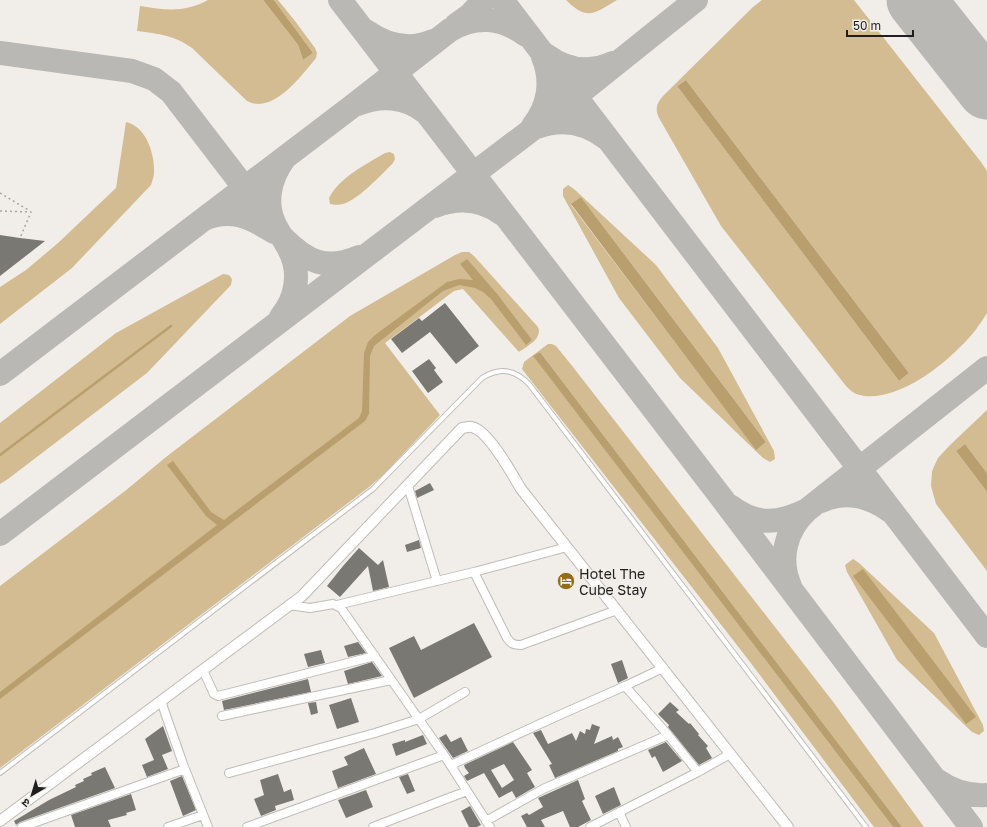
<svg xmlns="http://www.w3.org/2000/svg" width="987" height="827" viewBox="0 0 987 827" font-family="'Golos Text','Noto Sans Devanagari',sans-serif">
  <rect width="100%" height="100%" fill="#f1eeea"/>
  <path fill="#d3bc91" fill-rule="evenodd" d="M208,0h55l35,45 5,15 10,-7 -39,-53h4l17,21 20,27 2,5 -1,5c-14,17 -43,57 -69,43l-55,-53c-18,-13 -33,-14 -55,-17l3,-25c26,4 44,7 68,-6z
    M566,0h51c-23,14 -30,21 -51,0z
    M762,0h92l127,162 6,9v142c-8,13 -16,24 -27,34 -21,22 -63,53 -96,49 -2,-1 -6,-1 -8,-2 -4,-2 -7,-5 -10,-8l-125,-160 -62,-108c-4,-9 -3,-14 4,-22l90,-89zM686,80l223,293 -10,8 -222,-295z
    M126,122c20,4 29,32 28,51 0,4 -2,8 -3,12l-79,83 -72,56v-37l26,-17 32,-27 58,-55z
    M390,152l4,2 1,5 -2,4c-12,12 -35,37 -50,41 -4,1 -9,1 -13,0l-1,-6c11,-21 36,-33 56,-45z
    M568,185l6,4 82,76 62,83 56,103 1,8 -5,3 -7,-4 -83,-80 -61,-80 -56,-102v-7zM581,197l185,245 -10,7 -185,-244z
    M462,252h7l5,4 64,71c5,12 -12,20 -19,25l-56,-63 -9,2 -69,52 55,72 -57,60 -14,12 -369,281v-182l125,-95 41,-34 184,-141 105,-61z
    M223,274l6,1 3,4 -1,6 -84,88 -139,106 -8,5v-61l116,-90z
    M548,344h4l4,2 17,21 261,336 90,124h-22l-362,-475 -6,5 359,470h-19l-127,-169 -225,-289 2,-7z
    M987,410v63l-22,-29 -9,7 31,41v79l-51,-67 -5,-18 1,-15 6,-13 11,-12z
    M853,559l6,4 75,70 49,92 1,6 -5,4 -7,-3 -75,-72 -50,-88 -2,-7z"/>
  <path fill="#b99f6e" d="M263,0h11l39,53 -10,7 -5,-15z
    M686,80l223,293 -10,8 -222,-295z
    M581,197l185,245 -10,8 -185,-246z
    M467,259l31,36 34,45 -6,5 -35,-46 -8,-7 -8,-4 -16,-3 -16,6 -69,55 -4,10 -1,58 -4,7 -365,278v-7l217,-167 -11,-9 -39,-51 6,-4 38,51 13,8 135,-102 3,-7 2,-58 4,-11 7,-7 72,-53 12,-3 14,1 -13,-16z
    M540,352l362,475h-9l-360,-471z
    M965,444l22,29v19l-31,-41z
    M863,569l113,148 -10,7 -113,-148z"/>
  <g fill="none" stroke-linecap="round" stroke-linejoin="round">
    <path stroke="#b99f6e" stroke-width="2.5" d="M0,455l171,-129"/>
    <path stroke="#bab8b4" stroke-width="24" d="M340,0l381,497 250,330
      M502,0l485,636
      M456,25l14,-10 14,-15
      M366,31c20,14 44,20 67,10
      M0,53l132,18 22,8 17,13 112,146c24,24 43,33 76,19
      M546,55c20,15 43,19 67,8
      M982,84l5,7
      M358,104c22,-9 47,-8 67,8
      M533,126c16,-20 20,-45 10,-69
      M537,127c24,-9 48,-5 69,11
      M435,206c24,-9 47,-7 67,8
      M204,219c27,-12 48,-1 70,13
      M281,317c16,-19 20,-46 8,-68 -4,-8 -10,-16 -14,-24 -11,-22 -5,-47 9,-66
      M0,374l350,-266 100,-78c26,-15 51,-13 76,5
      M821,501c24,-11 49,-5 69,10
      M730,506c26,20 49,18 77,4l180,-142
      M0,534l576,-438 120,-96
      M790,586c-12,-27 -4,-57 17,-76
      M938,781c15,11 30,15 49,14"/>
    <path stroke="#bab8b4" stroke-width="59" d="M916,0l71,90"/>
  </g>
  <path fill="#7a7873" fill-rule="evenodd" d="M0,235l20,3 25,3 -45,35z
    M445,303l34,43 -23,18 -26,-32 -28,21 -11,-14 28,-21 3,3z
    M429,359l7,9 -2,2 9,12 -15,11 -16,-22z
    M430,483l4,7 -17,8 -2,-7z
    M419,540l2,8 -14,4 -2,-7z
    M359,548l19,17 5,-5 6,27 -16,4 -5,-25 -28,31 -13,-11 16,-20z
    M474,623l18,34 -78,41 -25,-50 25,-12 7,14z
    M358,642l8,11 -18,4 -4,-11z
    M321,650l4,13 -17,4 -4,-13z
    M622,660l6,18 -10,5 -7,-19z
    M372,662l10,14 -34,8 -4,-13z
    M308,679l3,13 -87,18 -2,-9z
    M351,698l8,24 -22,7 -8,-24z
    M316,702l2,11 -7,2 -3,-12z
    M670,702l9,8 -3,2 13,12 1,-1 9,11 -1,1 10,11 -2,2 6,10 -13,7 -31,-38 1,-2 -11,-11z
    M592,724l8,3 -6,17 18,-8 1,4 5,-3 5,10 -5,2v2l-63,27 -6,-13 3,-1 -19,-31 8,-3 7,14 24,-11 4,8 4,-10 5,3 1,-5 4,1z
    M163,726l9,25 -10,4 6,14 -21,8 -5,-12 12,-5 -9,-21z
    M446,734l5,8 10,-5 7,14 -15,7 -14,-20z
    M423,735l4,9 -31,12 -4,-12 13,-4v2z
    M513,742l19,28 -5,3 8,14 -19,11 -4,-7 -13,7 -15,-25 -17,8 -3,-5 5,-3 -4,-5 -1,-3zM504,764l10,16 -12,8 -11,-18z
    M666,742l16,19 -19,11 -8,-16 -3,2 -4,-8z
    M364,748l12,26 -38,14 -6,-17 16,-6 -4,-8z
    M105,767l10,21 -95,34 -4,3 -2,-4 35,-21 27,-13 -1,-2 9,-4 -1,-2 9,-4 -1,-2z
    M278,774l6,18 7,-3 3,11 -19,6 1,4 -15,6 -7,-17 10,-4 -4,-15z
    M408,774l7,17 -8,3 -8,-17z
    M182,776l14,34 -13,6 -13,-35z
    M578,780l7,19 -3,2 9,19 -13,7h-8l-7,-16 -22,9 4,7h-18l-6,-11 6,-3 2,2 14,-8 -5,-9z
    M614,787l7,18 -18,9 -8,-18z
    M366,790l7,17 -27,11 -8,-18z
    M131,794l5,16 -10,3 1,2 -19,5 3,7h-36l-4,-12z
    M470,806l11,19 -4,2h-8l-8,-16z"/>
  <g fill="none" stroke-linecap="round" stroke-linejoin="round">
    <defs>
      <path id="service" d="M0,773l373,-284 109,-111c18,-11 32,-9 47,6l337,443"/>
      <path id="minor" d="M408,486l29,95
        M474,572l33,66c4,6 7,7 14,7l96,-35
        M289,605l21,3 23,-4 8,4 103,147 46,72
        M337,605l137,-33 93,-25
        M203,670l11,24 4,2 157,-40
        M625,686l43,49 30,37
        M161,701l22,63 25,63
        M222,716l169,-36
        M451,765l93,-43 81,-36 38,-18
        M229,773l146,-40 44,-14 46,-27
        M619,812l7,15
        M486,821l57,-32 125,-54
        M22,827l163,-58
        M168,827l35,-12
        M247,827l197,-72
        M373,827l94,-36
        M590,827l108,-55 32,-18"/>
      <path id="tertiary" d="M0,821l302,-225 160,-168c3,0 7,-2 10,-1 17,4 40,47 49,62l267,338"/>
    </defs>
    <use href="#service" stroke="#bfbcb8" stroke-width="6"/>
    <use href="#minor" stroke="#bfbcb8" stroke-width="10"/>
    <use href="#tertiary" stroke="#bfbcb8" stroke-width="12"/>
    <path stroke="#a8a6a3" stroke-width="1.5" stroke-dasharray="2 3" stroke-linecap="butt" d="M0,193l30,18
      M0,211l31,1 -11,26"/>
    <use href="#service" stroke="#fff" stroke-width="4"/>
    <use href="#minor" stroke="#fff" stroke-width="8"/>
    <use href="#tertiary" stroke="#fff" stroke-width="10"/>
  </g>
  <defs>
    <symbol id="hotel-disc" viewBox="-11 -11 22 22"><circle r="9.5" fill="#936d15" stroke="#f1eeea"/><path d="M-6-4.5h1.5V1H6V5H4.5V3h-9V5H-6ZM-4 0a1.8 1.8 0 1 1 3.6 0ZM.5 0V-2.5h3Q6-2.5 6 0Z" fill="#fff"/></symbol>
  </defs>
  <g fill-rule="evenodd">
    <use href="#hotel-disc" x="556" y="571" width="20" height="20"/>
  </g>
  <g text-anchor="middle" dominant-baseline="central" stroke-width="3" stroke-linejoin="round" paint-order="stroke">
    <g font-size="14" fill="#201f1d" stroke="#f1eeea" text-anchor="start">
      <text x="579" y="573">Hotel The<tspan x="579" dy="16">Cube Stay</tspan></text>
    </g>
  </g>
  <g transform="translate(32 795) rotate(218)" stroke="#f1eeea" stroke-width="3" paint-order="stroke">
  <path d="M0-3L7 15L0 10L-7 15Z" fill="#201f1d"/>
  <text y="-6" font-size="11" font-weight="bold" text-anchor="middle" fill="#201f1d">उ</text>
  </g>
  <path d="M847 30v6h66v-6" fill="none" stroke="#201f1d" stroke-width="2"/>
  <text x="853" y="30" font-size="12" fill="#201f1d" stroke="#f1eeea" stroke-width="3" paint-order="stroke">50 m</text>
</svg>
